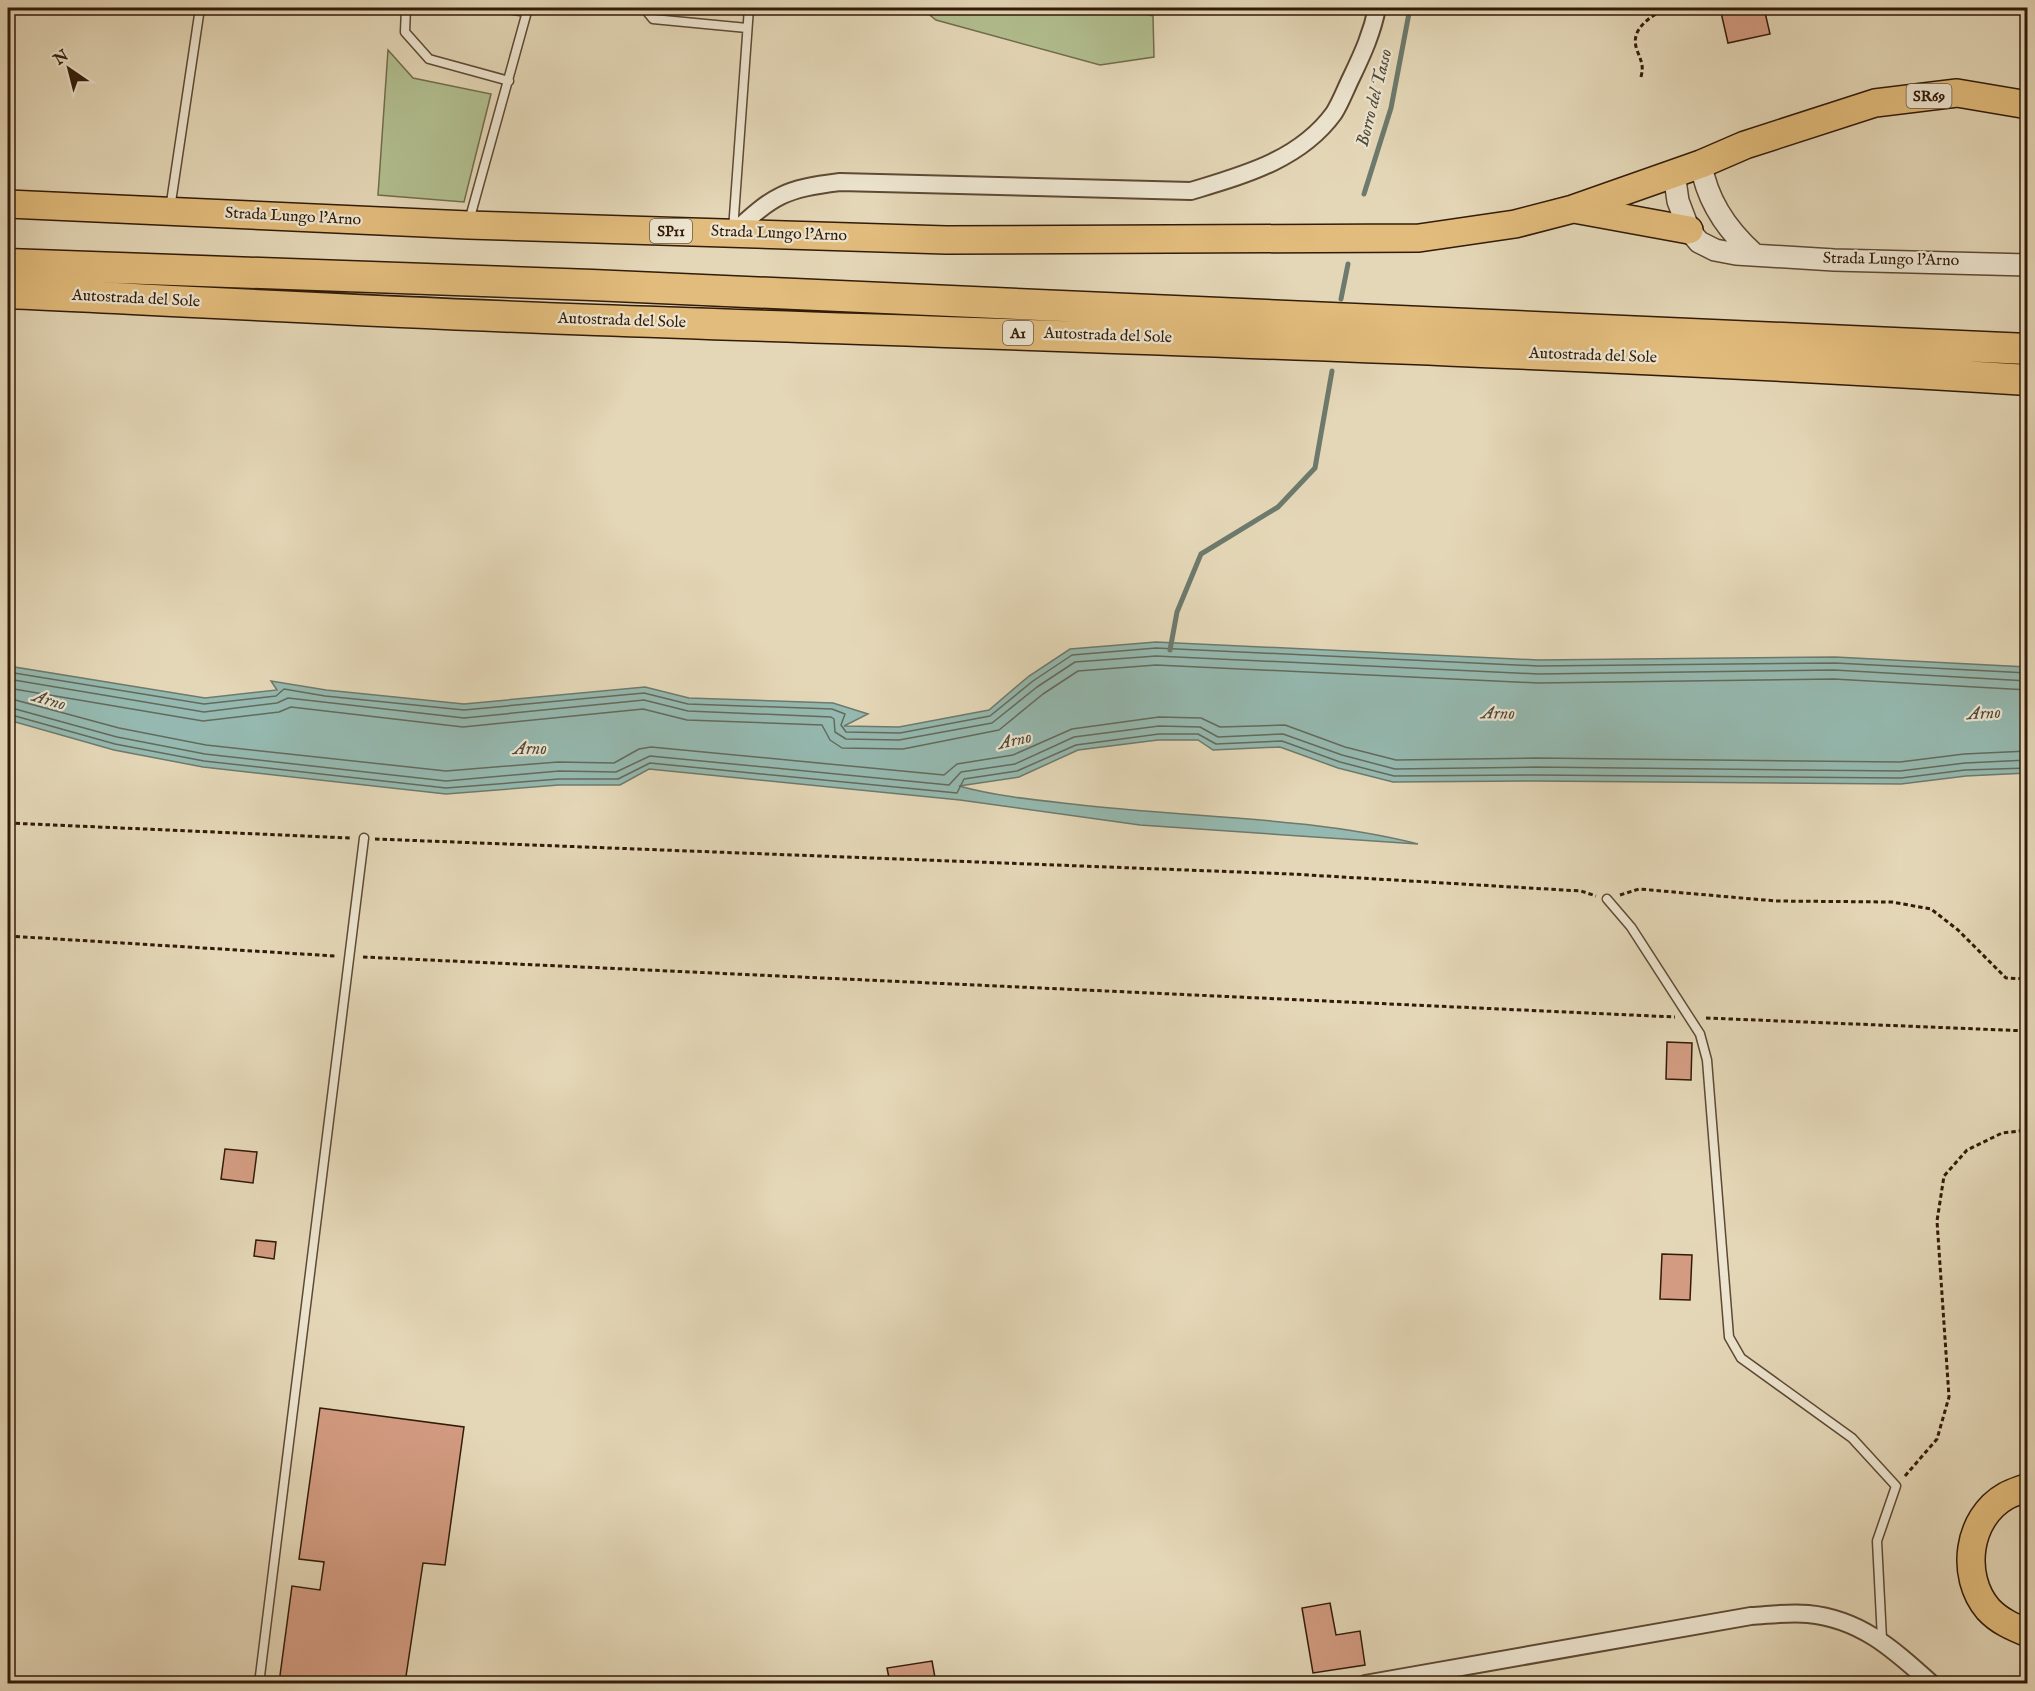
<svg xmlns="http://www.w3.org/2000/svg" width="2035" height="1691" viewBox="0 0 2035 1691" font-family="'IM FELL English',serif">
  <rect width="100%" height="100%" fill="#e4d7b7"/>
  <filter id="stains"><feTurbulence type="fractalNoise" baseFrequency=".00333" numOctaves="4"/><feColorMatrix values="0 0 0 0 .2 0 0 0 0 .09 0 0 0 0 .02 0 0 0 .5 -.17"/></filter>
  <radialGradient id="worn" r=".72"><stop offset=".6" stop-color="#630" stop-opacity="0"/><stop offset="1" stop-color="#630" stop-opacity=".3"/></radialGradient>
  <path fill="#b2bf90" stroke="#726d4c" stroke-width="1.5" d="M921,8h205l27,8 1,41 -54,8 -164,-45z
    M388,50l25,28 78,16 -27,108 -86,-7z"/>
  <path fill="#95b9b0" stroke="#6d7a6d" stroke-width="1.5" d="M1156,642l382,18 297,-3 192,10v106l-61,3 -65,8 -366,-3 -142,1 -55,-14 -58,-21 -67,3 -15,-10h-40l-80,10 -59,27 -60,9c36,10 76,14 113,18 115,14 234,12 346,40l-278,-19 -180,-25 -311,-31 -29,16h-61l-113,9 -243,-27 -89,-17 -106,-30v-54l197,32 72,-8 -6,-9 55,9 138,14 181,-17 44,11 144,5 35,11 -24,12 55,1 90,-17 40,-34 41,-27z"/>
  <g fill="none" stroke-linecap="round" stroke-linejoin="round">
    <path stroke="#646a5c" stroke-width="1.5" d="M8,672l196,32 72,-8 8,-7 41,7 139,14 180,-17 44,11 144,5 13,5 -4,11 5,7 54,1 90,-17 43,-35 39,-26 84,-7 382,18 297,-3 193,10
      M8,679l196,33 73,-9 11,-5 176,20 180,-18 44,11 143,6 3,2 1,13 11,7 53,1 93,-17 45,-36 38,-25 81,-6 382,18 296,-4 194,11
      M8,688l195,33 76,-9 12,-5 172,20 180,-18 44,11 135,5 8,15 12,8 61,1 96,-19 44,-36 35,-23 78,-6 382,18 296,-4 194,11
      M8,698l111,30 87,17 240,26 112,-9 56,1 25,-14 12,-2 293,28 13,-11 56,-9 59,-26 87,-12 42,1 19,9 65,-2 60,22 51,13 139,-2 365,4 64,-8 64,-3
      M8,707l109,30 88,17 241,27 113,-10 57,1 34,-16 299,29 12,-13 54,-8 59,-27 85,-11 41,1 18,10 65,-3 59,21 53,14 140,-2 365,4 65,-8 63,-3
      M8,714l107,30 89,17 242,27 113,-9h59l32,-16 307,30 7,-14 53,-8 59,-26 83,-11h39l18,10 66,-3 58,21 54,14 141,-1 366,3 64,-8 63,-2"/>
    <path stroke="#6d7a6d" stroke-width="5" d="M1364,194l27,-86 19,-100
      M1341,299l7,-35
      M1170,650l7,-38 24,-58 77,-47 37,-39 17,-97"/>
  </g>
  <path fill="#d39c82" stroke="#321b09" stroke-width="1.5" d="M1720,8h44l6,26 -42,9z
    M1667,1042l25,1 -1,37 -25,-1z
    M225,1149l32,3 -4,31 -32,-4z
    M256,1240l20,2 -2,17 -20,-3z
    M1662,1254l30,1 -2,45 -30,-1z
    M320,1408l144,19 -19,138 -22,-2 -18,120h-126l13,-97 28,4 4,-28 -25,-3z
    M1330,1603l6,32 24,-4 5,34 -52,8 -11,-65z
    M932,1661l4,22h-46l-3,-15z"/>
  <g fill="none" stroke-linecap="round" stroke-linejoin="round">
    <defs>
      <path id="service" d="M406,8l-1,24 24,27 80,22
        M501,8l26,4
        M644,8l9,11 94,9
        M170,209l30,-201
        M469,221l59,-213
        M733,230l16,-222
        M1607,899l24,28 69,107 7,26 22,277 12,21 111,80 44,48 -19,55 5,98
        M259,1684l105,-846"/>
      <path id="minor" d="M733,233c41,-38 51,-44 107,-51l351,9c53,-16 109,-31 143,-78 7,-11 12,-25 18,-37 11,-23 20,-43 25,-68
        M1365,1684l386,-68c18,-1 39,-4 57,-2 53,5 86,36 124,70"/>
      <path id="tertiary" d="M1701,164c6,37 26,66 53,90
        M1674,173l4,28 11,29 10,12 16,8 21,4 98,6 194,5"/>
      <path id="primary" d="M8,204l460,21 478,15 473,-2 96,-14 58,-15 128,-45 44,-19 130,-42 82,-10 71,12
        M1574,209l115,21
        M2028,1487c-7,3 -15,5 -22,9 -39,22 -46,80 -18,113 11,12 25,18 40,24"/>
      <path id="motorway" d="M8,264l584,21 1436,64
        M8,293c196,9 392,20 588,27 478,17 955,30 1432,60"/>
    </defs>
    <use href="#service" stroke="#5e4a34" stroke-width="11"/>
    <use href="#minor" stroke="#5e4a34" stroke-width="20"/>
    <use href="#tertiary" stroke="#5e4a34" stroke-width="24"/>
    <use href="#primary" stroke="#321b09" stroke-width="30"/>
    <use href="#motorway" stroke="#321b09" stroke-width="33"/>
    <path stroke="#321b09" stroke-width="3" stroke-dasharray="4.5 3" stroke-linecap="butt" d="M1641,77c3,-12 0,-16 -4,-27 -8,-21 14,-34 30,-42
      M8,823l342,15
      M375,839l916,35 290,17 15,5
      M1620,895l19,-6 137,12 116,1 39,7 27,21 48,48 22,1
      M8,936l327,20
      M363,957l1312,60
      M1706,1018l322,13
      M1905,1476l32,-37 12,-42 -12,-176 7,-45 23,-26 35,-17 26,-3"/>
    <use href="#service" stroke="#ede5d0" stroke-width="8"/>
    <use href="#minor" stroke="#ede5d0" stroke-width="16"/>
    <use href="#tertiary" stroke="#ede5d0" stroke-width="21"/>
    <use href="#primary" stroke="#e2bc7c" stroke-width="27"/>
    <use href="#motorway" stroke="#e2bc7c" stroke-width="30"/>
  </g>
  <g text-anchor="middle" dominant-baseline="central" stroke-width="4.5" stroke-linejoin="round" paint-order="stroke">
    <g fill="#ede5d0" stroke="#6a5845" stroke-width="1.5">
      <rect x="1906.5" y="84" width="45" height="24" rx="4.5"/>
      <rect x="650" y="219" width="42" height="24" rx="4.5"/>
      <rect x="1003" y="321" width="30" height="24" rx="4.5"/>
    </g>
    <g font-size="15" font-weight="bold" fill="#321b09">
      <text x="1929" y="96">SR69</text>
      <text x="671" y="231">SP11</text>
      <text x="1018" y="333">A1</text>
    </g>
    <g font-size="16" fill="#321b09" stroke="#ede5d0">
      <text transform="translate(293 217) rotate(3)">Strada Lungo l'Arno</text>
      <text transform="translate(779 234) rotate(2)">Strada Lungo l'Arno</text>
      <text transform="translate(1891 260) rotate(1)">Strada Lungo l'Arno</text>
      <text transform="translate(136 299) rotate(3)">Autostrada del Sole</text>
      <text transform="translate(622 321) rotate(2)">Autostrada del Sole</text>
      <text transform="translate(1108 336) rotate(2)">Autostrada del Sole</text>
      <text transform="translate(1593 356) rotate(2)">Autostrada del Sole</text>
    </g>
    <g font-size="18" font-style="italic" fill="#504a3b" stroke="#ede5d0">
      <text transform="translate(1375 98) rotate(-76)">Borro del Tasso</text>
      <text transform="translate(49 701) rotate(17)">Arno</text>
      <text transform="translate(1498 714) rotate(1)">Arno</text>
      <text transform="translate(1984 714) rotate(-3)">Arno</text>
      <text transform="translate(1015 741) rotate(-12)">Arno</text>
      <text x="530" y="749">Arno</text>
    </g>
  </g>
  <rect width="2035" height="1691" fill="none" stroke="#e4d7b7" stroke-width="30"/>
  <rect x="9" y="9" width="2017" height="1673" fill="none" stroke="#321b09" stroke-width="3"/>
  <rect x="15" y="15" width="2005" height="1661" fill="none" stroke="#321b09" stroke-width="1.5"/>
  <g transform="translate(69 69) rotate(325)" stroke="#ede5d0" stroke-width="4.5" paint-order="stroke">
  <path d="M0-4.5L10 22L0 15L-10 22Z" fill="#321b09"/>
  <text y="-9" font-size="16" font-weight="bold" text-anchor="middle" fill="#321b09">N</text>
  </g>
  <rect width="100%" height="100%" filter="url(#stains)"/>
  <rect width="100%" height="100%" fill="url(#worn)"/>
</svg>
